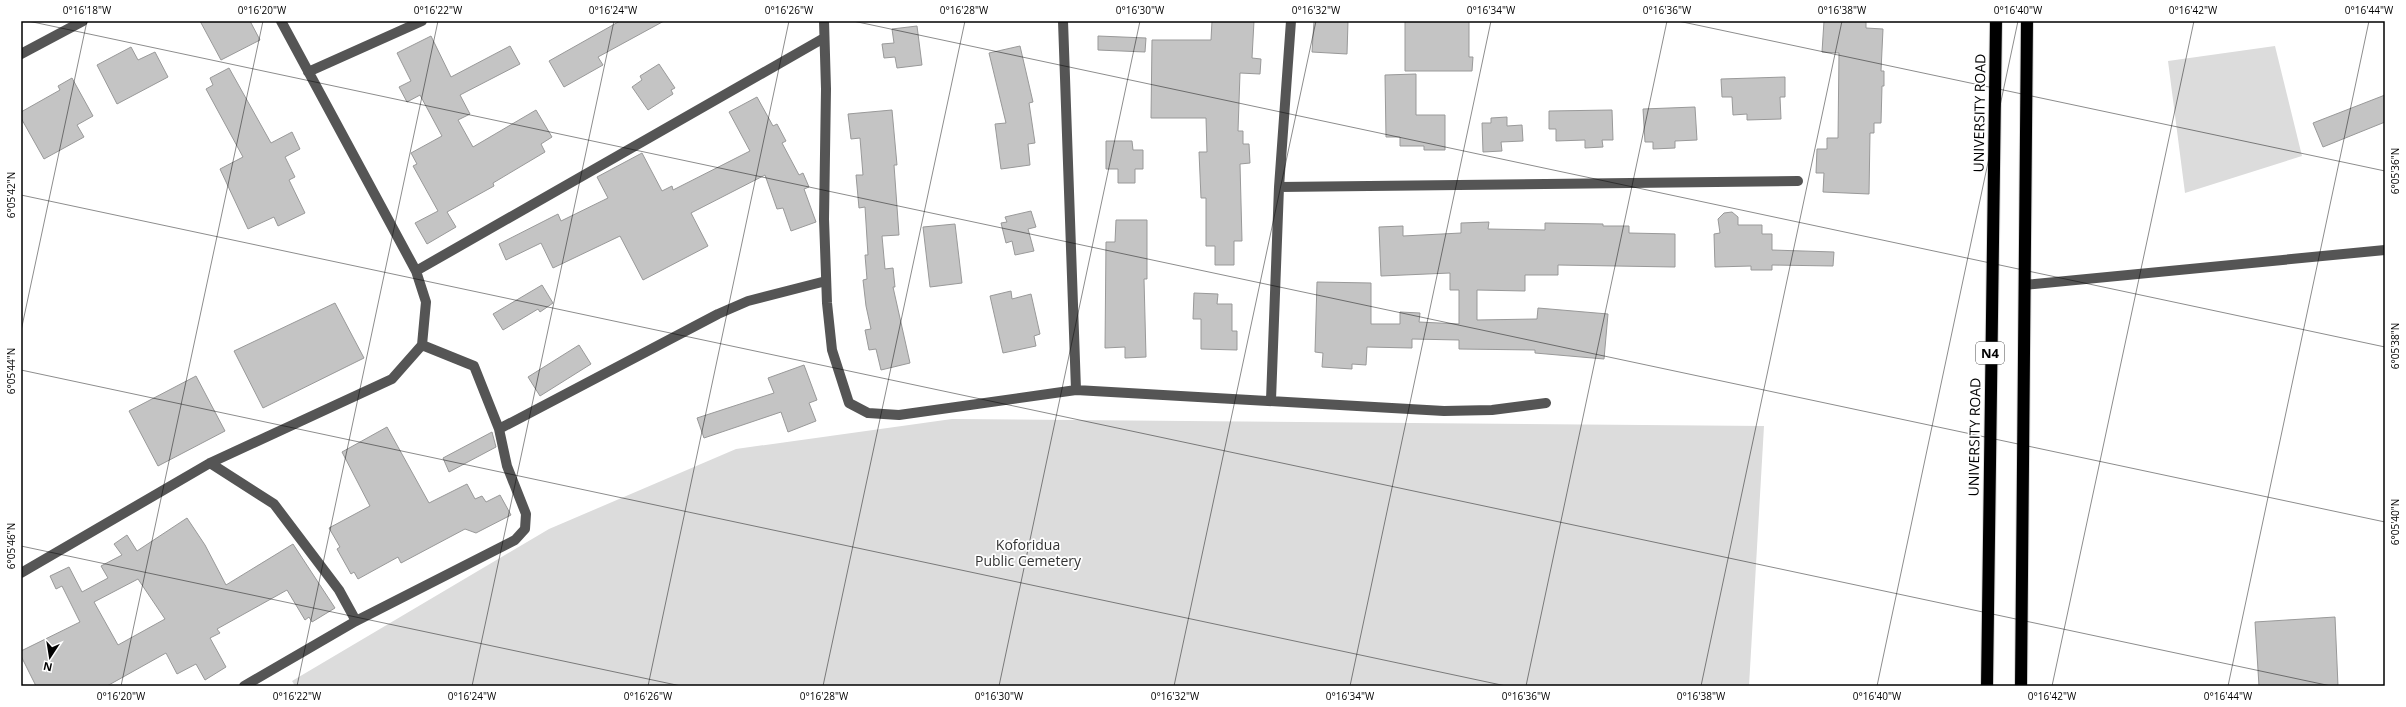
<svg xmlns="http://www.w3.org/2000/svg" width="2406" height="707" viewBox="0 0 2406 707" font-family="'Open Sans',sans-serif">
  <rect width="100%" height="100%" fill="#fff"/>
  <path fill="#dcdcdc" d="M2275,46l27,110 -117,37 -17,-132z
    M952,419l812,7 -15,260h-1454l-3,-5 257,-152 187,-80z"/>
  <path fill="#c4c4c4" stroke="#999" fill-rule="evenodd" d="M200,21h50l10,19 -39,20z
    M620,21h44l-66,36 5,8 -39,22 -15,-26z
    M1212,21h42l-2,37 9,1 -1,15 -20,-1 -2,58h5v13h6l1,19 -10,1 2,77h-8v24h-19v-19h-9v-48h-5l-2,-46h8l-1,-34h-55l1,-78h59z
    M1314,21h34l-1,33 -35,-2z
    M1405,21h64v36h4l-1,14h-67z
    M1824,21h42v7l17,1 -2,42h3v15h-2l-1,37h-7v10h-4l-1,61 -46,-2 1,-19h-8l1,-24h10v-11h11l1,-85 -17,-1z
    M917,26l5,39 -25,3 -2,-11 -11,1 -2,-14 12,-1 -2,-14z
    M431,36l20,41 59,-31 10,18 -60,31 10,19 -12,6 15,27 63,-37 16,27 -11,7 4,8 -52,31 1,3 -47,26 9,15 -29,17 -12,-21 23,-12 -25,-45 4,-2 -6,-11 31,-17 -22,-41 -13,7 -8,-15 12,-6 -14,-28z
    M1098,36l48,2 -1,14 -47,-2z
    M1020,46l13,56 -4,1 6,40 -7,1 2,21 -29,4 -6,-45 11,-1 -17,-70z
    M131,47l7,13 17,-8 13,25 -51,27 -20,-39z
    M659,64l16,24 -4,2 2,4 -25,16 -16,-23 10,-7 -2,-4z
    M229,68l42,75 21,-11 8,17 -15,8 10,20 -6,3 16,33 -27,13 -4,-9 -26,12 -28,-60 23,-12 -37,-68 7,-4 -3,-7z
    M1416,74v41h29v35h-21v-4h-24v-9h-14l-1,-62z
    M1785,77v20h-5l1,22 -34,1v-6l-14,1 -1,-18h-10l-1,-18z
    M72,78l21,38 -16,9 7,12 -40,22 -23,-41v-6l39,-22 -2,-4z
    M2385,95v27l-62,25 -10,-24z
    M757,97l16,29 4,-2 9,17 -4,2 17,32 4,-2 6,14 -5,2 12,33 -25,9 -8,-23 -6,1 -12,-34 -74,38 17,33 -65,34 -23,-44 -67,32 -12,-25 -35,17 -7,-16 59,-30 3,7 47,-23 -11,-21 45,-24 20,38 10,-5 1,4 77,-39 -21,-39z
    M1695,107l2,33 -22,1v7l-22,1v-7h-8l-2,-33z
    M892,110l5,55h-3l5,70 -17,1 3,33 8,-1 2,19h-2l17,76 -29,7 -5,-21 -7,1 -4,-20 6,-1 -5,-23 -3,-26 4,-1 -2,-24h3l-3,-48 -6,1 -3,-33h7l-3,-37 -9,1 -3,-25z
    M1612,110l1,30h-11l1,7 -18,1v-8l-29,1v-12h-7v-18z
    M1507,117v9l15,-1 1,16 -22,1 1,9 -19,1 -1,-29h9v-5z
    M1106,141h26l1,9h10v19h-8v14h-17v-14h-12z
    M1031,211l5,16 -8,2 6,22 -19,4 -3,-14 -6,2 -5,-20 6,-1 -2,-5z
    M1732,212l6,5v8h24v9h10v16l62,2 -1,14 -61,-1v5h-21v-4l-36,1 -1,-33 6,-1 -2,-14 6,-6z
    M1116,220h31v59h-3l2,78 -21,1v-11l-20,1 1,-106h9z
    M1489,222l-1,7 57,1v-7l58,1v2h26v7l46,1v33l-117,-2v10h-33v16l-48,-1v30l60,-1 1,-11 70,6 -4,45 -69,-6v-3l-76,-1v-9l-47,-1v9l-45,-1 -1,18 -14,-1v5l-30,-2 1,-14 -8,-1 2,-70 54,1v41h29v-12l20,1 -1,9 40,2v-34h-9v-17l-69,3 -2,-49 24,-1v10l58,-3v-10z
    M955,224l7,59 -32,4 -7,-60z
    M542,285l11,18 -13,9 -2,-3 -35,21 -10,-16z
    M1011,291l1,8 19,-5 9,40 -6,2 2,10 -33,7 -13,-57z
    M1194,293l24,1 -1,10h15v27h5v19l-36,-1v-30h-8z
    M335,303l29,55 -101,50 -29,-57z
    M579,345l12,19 -51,32 -12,-19z
    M804,365l13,35 -8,3 7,18 -28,11 -7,-20 -77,26 -7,-20 77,-25 -6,-15z
    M196,376l29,55 -67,35 -29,-55z
    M387,427l42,76 38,-19 8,15 7,-3 4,6 14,-7 11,20 -35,18 -11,-4 -64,34 -3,-6 -40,22 -4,-7 -3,2 -14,-25 3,-2 -11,-19 41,-22 -28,-54z
    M492,432l4,15 -47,25 -6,-14z
    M187,518l18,27 21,40 67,-41 42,64 -23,14 -3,-5 -4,3 -18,-30 -70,39 3,4 -10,5 16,29 -21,13 -9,-16 -19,10 -11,-21 -59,33h-71l-15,-30v-5l59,-29 -18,-36 -6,3 -6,-13 19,-9 13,25 26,-14 -7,-12 21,-11 -8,-11 13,-9 10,16zM138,579l27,40 -47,26 -24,-43z
    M2335,617l3,69h-79l-4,-64z"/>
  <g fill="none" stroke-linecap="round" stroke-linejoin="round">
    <defs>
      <path id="highway" d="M1987,686l9,-665
        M2021,686l6,-665"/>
    </defs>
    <use href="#highway" stroke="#dbdbdb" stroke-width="14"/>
    <path stroke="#555" stroke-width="10" d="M824,21l2,68 -2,130 3,84 5,47 17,53 19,10 31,2 177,-25 368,21 48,-1 54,-7
      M1063,21l13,369
      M21,54l62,-33
      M308,72l114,-51
      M1279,187l519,-6
      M416,271l408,-233
      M2024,285l361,-35
      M1271,400l8,-213 12,-166
      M499,429l219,-115 30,-13 78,-20
      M210,463l64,41 65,86 17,31
      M21,573l189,-110 182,-84 30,-34 4,-43 -10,-31 -135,-250
      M244,686l112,-65 159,-81 10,-11 1,-15 -19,-48 -8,-37 -25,-63 -52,-21"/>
    <use href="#highway" stroke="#000" stroke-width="12"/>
  </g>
  <path fill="none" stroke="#000" stroke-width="1" stroke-opacity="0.45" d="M28,21l2357,501M853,21l1532,326M1678,21l707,150M21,195l2310,491M21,331l66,-310M21,370l1485,316M21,546l660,140M121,686l142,-665M297,686l141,-665M472,686l142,-665M648,686l141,-665M823,686l142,-665M999,686l141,-665M1174,686l142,-665M1350,686l141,-665M1526,686l141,-665M1701,686l141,-665M1877,686l141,-665M2052,686l142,-665M2228,686l141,-665"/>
  <g text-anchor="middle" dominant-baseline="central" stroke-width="3.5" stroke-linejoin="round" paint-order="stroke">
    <rect fill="#fff" stroke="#4c4c4c" stroke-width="1" x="1976" y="342" width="28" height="22" rx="3"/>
    <g font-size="13" font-weight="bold" fill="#000">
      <text x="1990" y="353">N4</text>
    </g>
    <g font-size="14" fill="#000" stroke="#fff">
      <text transform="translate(1979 113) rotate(-89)">UNIVERSITY ROAD</text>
      <text transform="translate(1974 437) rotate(-89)">UNIVERSITY ROAD</text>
    </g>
    <g font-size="14" fill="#333" stroke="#fff">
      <text x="1028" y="544">Koforidua<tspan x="1028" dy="16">Public Cemetery</tspan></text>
    </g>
  </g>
  <rect width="2406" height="707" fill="none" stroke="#ffffff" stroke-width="44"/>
  <g transform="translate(50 657) rotate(192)" stroke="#ffffff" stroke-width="3" paint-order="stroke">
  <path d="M0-3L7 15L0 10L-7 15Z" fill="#000000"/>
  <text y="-6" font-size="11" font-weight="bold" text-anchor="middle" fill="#000000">N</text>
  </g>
  <rect x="22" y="22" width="2362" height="663" fill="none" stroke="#000" stroke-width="1.5"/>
  <g font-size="10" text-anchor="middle" fill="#000">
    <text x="87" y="14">0°16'18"W</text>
    <text x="262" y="14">0°16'20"W</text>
    <text x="438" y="14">0°16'22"W</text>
    <text x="613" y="14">0°16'24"W</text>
    <text x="789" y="14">0°16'26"W</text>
    <text x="964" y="14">0°16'28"W</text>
    <text x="1140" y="14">0°16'30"W</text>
    <text x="1316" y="14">0°16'32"W</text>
    <text x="1491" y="14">0°16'34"W</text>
    <text x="1667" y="14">0°16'36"W</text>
    <text x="1842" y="14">0°16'38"W</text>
    <text x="2018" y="14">0°16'40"W</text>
    <text x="2193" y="14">0°16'42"W</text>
    <text x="2369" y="14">0°16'44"W</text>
    <text transform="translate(2395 171) rotate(-90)" y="4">6°05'36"N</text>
    <text transform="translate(11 195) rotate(-90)" y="4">6°05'42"N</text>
    <text transform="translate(2395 346) rotate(-90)" y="4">6°05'38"N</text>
    <text transform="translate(11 371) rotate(-90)" y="4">6°05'44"N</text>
    <text transform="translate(2395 522) rotate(-90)" y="4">6°05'40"N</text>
    <text transform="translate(11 546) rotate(-90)" y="4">6°05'46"N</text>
    <text x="121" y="700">0°16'20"W</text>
    <text x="297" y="700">0°16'22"W</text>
    <text x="472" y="700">0°16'24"W</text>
    <text x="648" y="700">0°16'26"W</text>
    <text x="824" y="700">0°16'28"W</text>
    <text x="999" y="700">0°16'30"W</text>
    <text x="1175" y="700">0°16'32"W</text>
    <text x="1350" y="700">0°16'34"W</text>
    <text x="1526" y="700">0°16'36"W</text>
    <text x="1701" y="700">0°16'38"W</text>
    <text x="1877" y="700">0°16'40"W</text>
    <text x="2052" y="700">0°16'42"W</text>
    <text x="2228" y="700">0°16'44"W</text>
  </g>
</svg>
